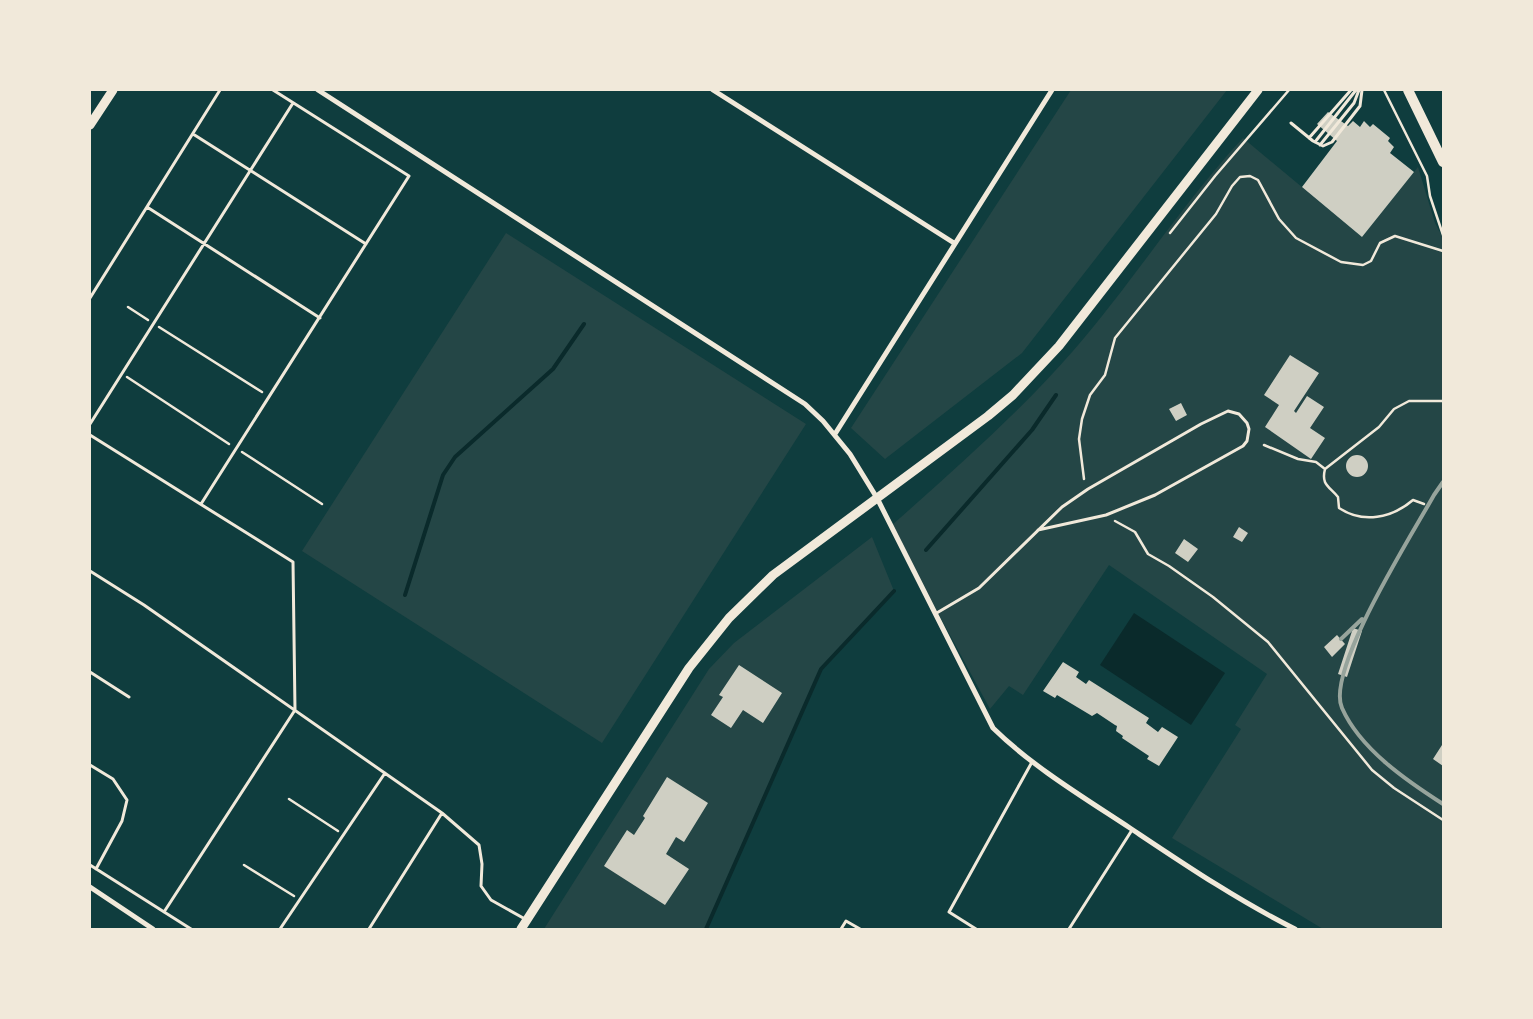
<svg xmlns="http://www.w3.org/2000/svg" width="1533" height="1019" viewBox="0 0 1533 1019" font-family="'Archivo Narrow',sans-serif">
  <rect width="100%" height="100%" fill="#0f3d3e"/>
  <path fill="#244646" d="M1071,90h156l-205,263 -137,106 -34,-31z
    M1243,138l119,99 56,-70 17,56 8,15v691h-120l-151,-91 69,-109 -6,-4 32,-51 -158,-109 -86,130 -14,-9 -19,23 -99,-183c63,-56 126,-111 182,-175 60,-69 108,-146 170,-213z
    M506,233l300,191 -204,319 -300,-192z
    M872,537l22,54 -73,78 -115,260h-162l165,-260 25,-26z"/>
  <path fill="#0a2a2b" d="M1134,613l91,60 -34,52 -91,-60z"/>
  <g fill="none" stroke-linecap="round" stroke-linejoin="round">
    <path stroke="#0a2a2b" stroke-width="4" d="M926,550l106,-120 24,-35
      M405,595l38,-120 12,-18 98,-88 31,-45
      M706,929l115,-260 73,-78"/>
  </g>
  <path fill="#cfcfc3" d="M1328,112l20,14 5,-5 7,6 4,-6 6,6 3,-3 17,14 -2,3 6,6 -4,6 24,19 -52,65 -60,-50 35,-46 -20,-17z
    M1290,355l29,18 -25,38 2,2 11,-17 17,11 -14,21 15,10 -14,21 -46,-32 14,-22 -15,-10z
    M1181,403l6,12 -11,6 -7,-12z
    M1346 466a11 11 0 1 1 22 0a11 11 0 1 1-22 0Z
    M1239,527l9,6 -6,9 -9,-5z
    M1184,539l14,10 -10,13 -13,-9z
    M1353,628l9,3 -15,46 -9,-3z
    M1337,635l8,9 -13,13 -8,-10z
    M1063,662l16,10 -3,5 10,7 3,-4 60,38 -3,5 12,9 4,-5 16,10 -19,29 -12,-7 2,-3 -27,-18 1,-2 -7,-5 1,-5 -2,-1 -18,-12 -5,3 -35,-21 -2,3 -12,-7z
    M739,665l43,28 -19,30 -20,-13 -12,18 -20,-13 12,-18 -4,-2z
    M1442,745l1,1v20l-10,-7z
    M667,777l41,26 -24,39 -8,-5 -10,17 23,15 -24,36 -61,-39 23,-36 7,5 11,-17 -2,-2z"/>
  <g fill="none" stroke-linecap="round" stroke-linejoin="round">
    <path stroke="#f1e9da" stroke-width="2.5" d="M1384,90l43,86 3,20 13,39
      M1170,233l45,-57 74,-86
      M128,307l20,13
      M159,327l103,65
      M127,377l102,67
      M1264,445l34,14 18,3 9,7 54,-42 15,-18 15,-8h34
      M242,452l80,52
      M1325,469c-4,16 4,17 13,28l1,11c24,16 53,10 74,-8l11,4
      M1084,479l-5,-40 3,-20 8,-24 15,-20 10,-37 101,-124 16,-28 8,-9 10,-1 8,4 21,39 17,19 45,24 22,3 8,-4 9,-18 15,-7 48,15
      M1115,521l20,11 13,22 21,12 44,31 55,45 104,128 22,18 49,32
      M289,799l49,32
      M244,865l50,31"/>
    <path stroke="#f1e9da" stroke-width="3" d="M1291,123l22,18 10,5 9,-4 28,-36 2,-16
      M193,134l173,110
      M1309,138l42,-48
      M1315,142l41,-52
      M1320,145l34,-42 5,-13
      M147,207l173,111
      M90,298l130,-208
      M90,424l203,-321
      M90,435l203,127 2,148 -131,202
      M201,504l208,-328 -136,-86
      M90,571l54,34 298,208 37,32 3,19 -1,22 10,14 34,19
      M935,614l44,-26 83,-81 26,-18 113,-65 27,-13 11,3 8,9 2,6 -2,12 -4,5 -88,49 -49,20 -68,15
      M90,672l39,25
      M90,765l23,14 14,21 -5,21 -26,48
      M90,865l101,64
      M280,929l105,-156
      M369,929l73,-116
      M841,929l5,-8 14,8
      M976,929l-27,-17 83,-150
      M1069,929l63,-99"/>
    <path stroke="#f1e9da" stroke-width="5" d="M318,90l487,314 18,17 27,33 27,44 116,230c40,39 90,69 137,100 54,36 107,72 165,101
      M713,90l241,153
      M835,434l217,-344
      M90,887l63,42"/>
    <path stroke="#f1e9da" stroke-width="9" d="M90,125l23,-35"/>
    <path stroke="#f1e9da" stroke-width="9" d="M521,929l168,-261 40,-50 44,-43 215,-159 25,-21 46,-49 199,-256"/>
    <path stroke="#f1e9da" stroke-width="10" d="M1408,90l35,72"/>
    <path stroke="#97a49c" stroke-width="4" d="M1443,482l-9,13c-21,38 -109,176 -92,213 18,41 65,73 101,96
      M1341,639l21,-20"/>
  </g>
  <rect width="1533" height="1019" fill="none" stroke="#f1e9da" stroke-width="182"/>
</svg>
